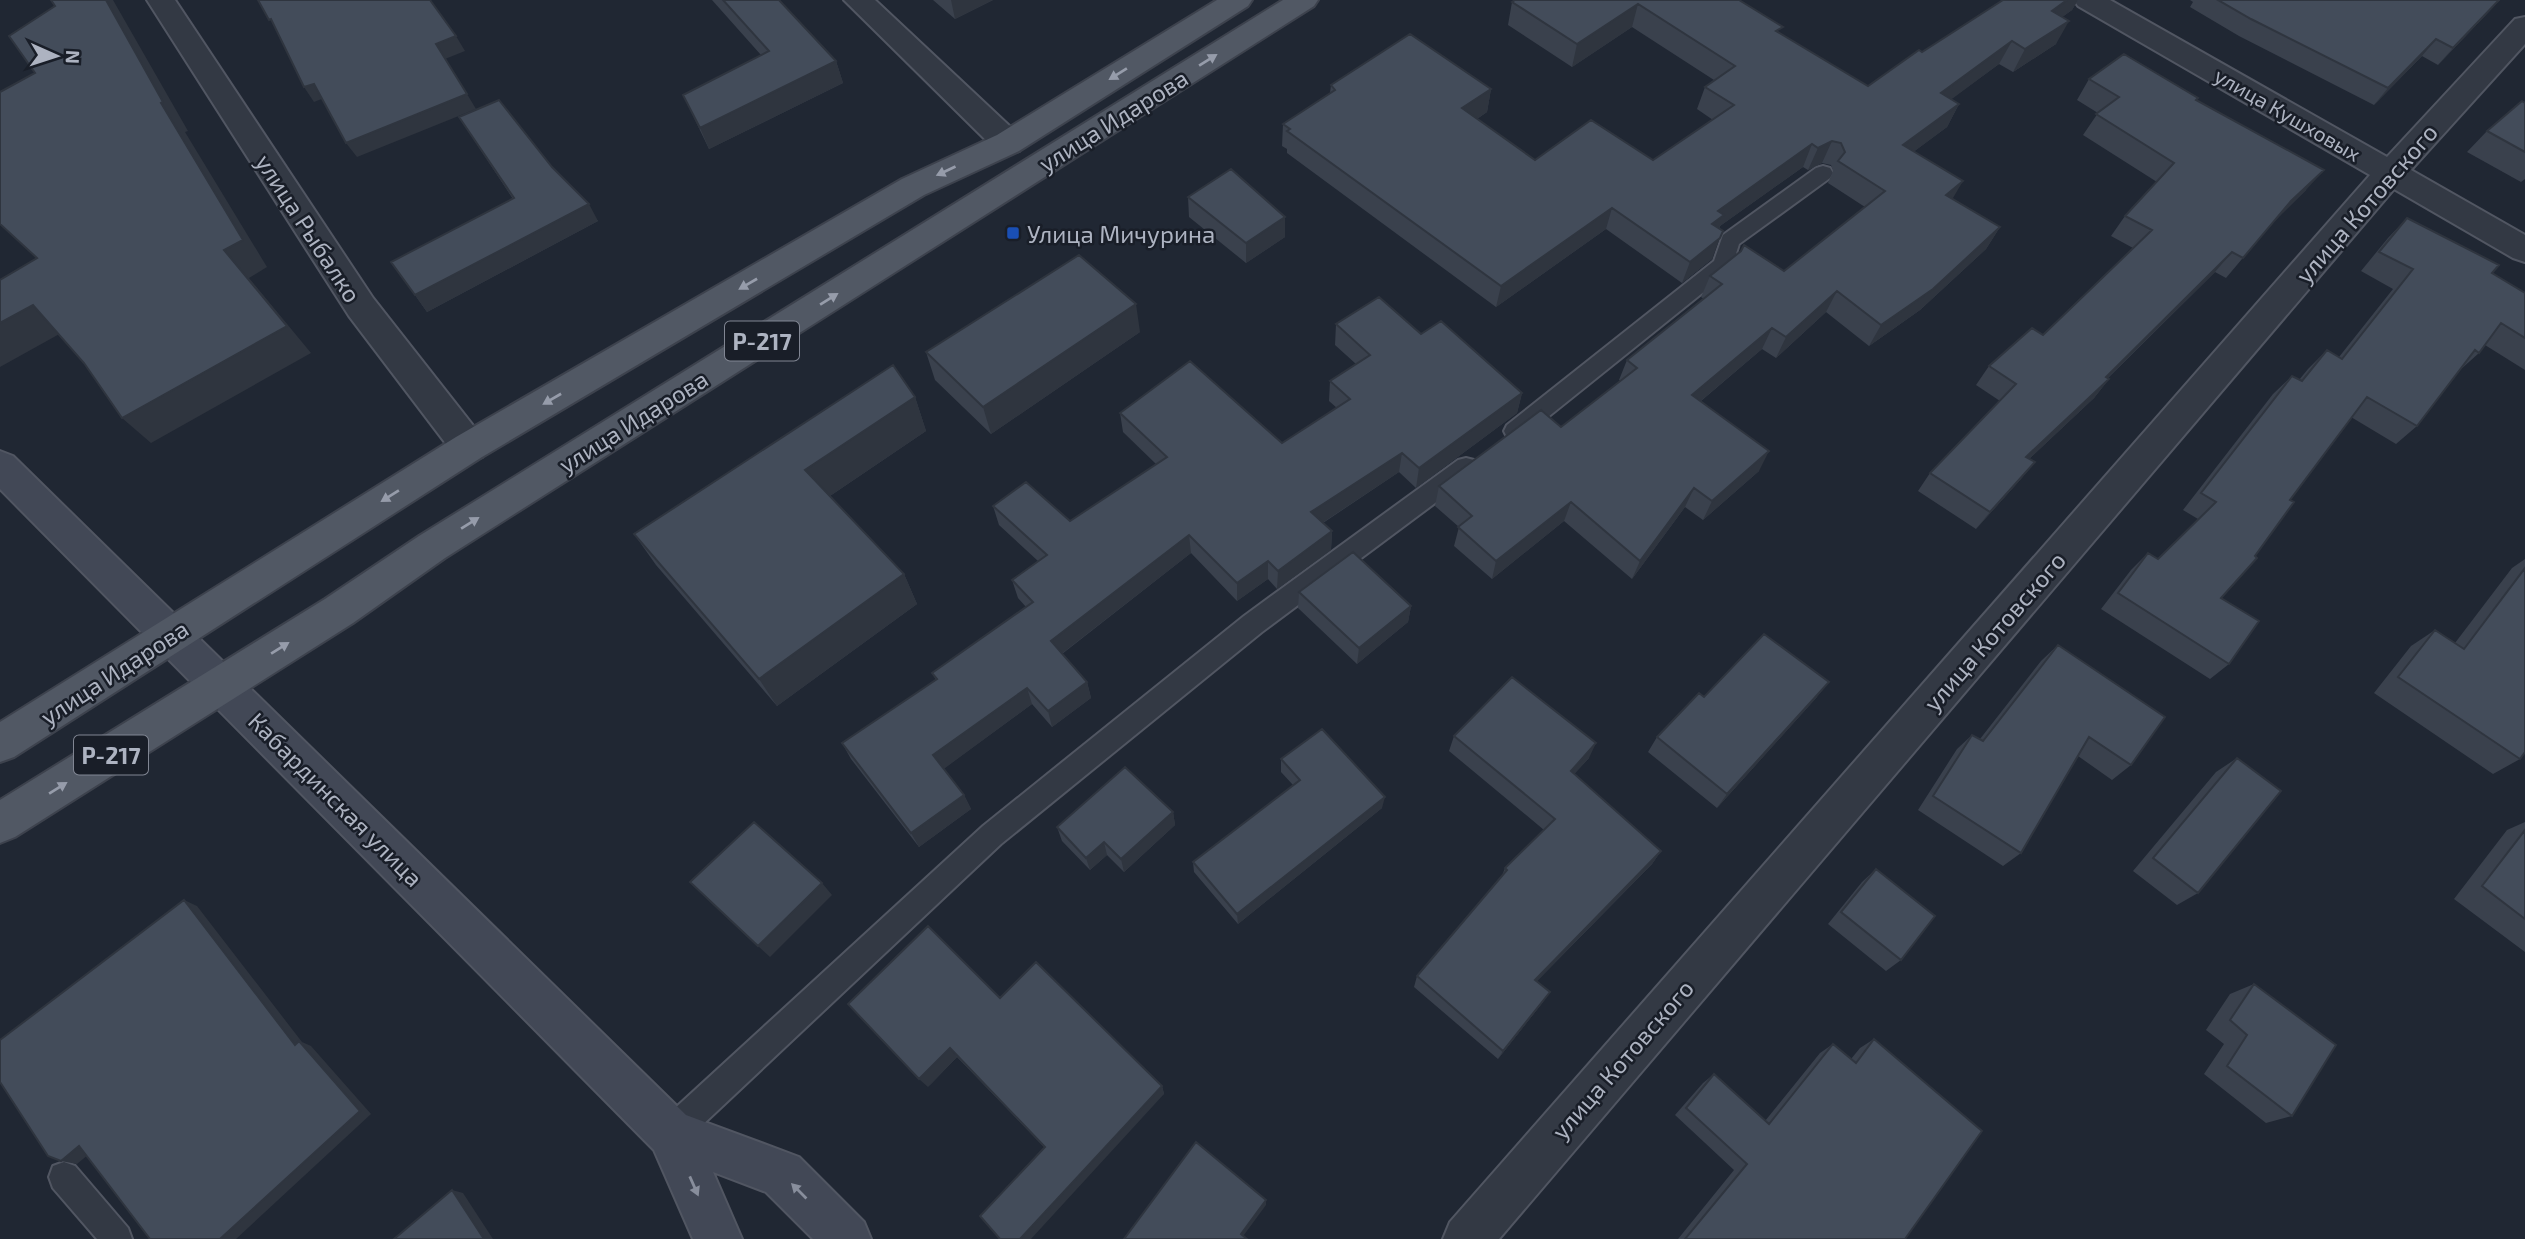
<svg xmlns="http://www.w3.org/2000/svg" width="2525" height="1239" viewBox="0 0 2525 1239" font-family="'Exo 2',sans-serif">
  <rect width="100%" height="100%" fill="#202733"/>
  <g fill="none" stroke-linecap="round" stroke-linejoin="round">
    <defs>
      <path id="lane" d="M1823,166l7,2 3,5 -3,5 -91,66 -8,26 -208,167 -8,3 -8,-3 -3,-6 3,-6 207,-164 9,-26 93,-67z
        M1466,458l8,2 3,7 -3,7 -212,158 -261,212 -319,300 -11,4 -11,-4 -4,-11 4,-11 323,-296 261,-210 214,-156z
        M64,1162l11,4 53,62 4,11h-35l-44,-51 -4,-11 4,-11z"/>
      <path id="street" d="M147,0h28l198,298 109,139 5,10 -5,10 -13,4 -13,-4 -107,-141z
        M844,0h31l144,135 4,8 -4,8 -11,3 -11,-3z
        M2074,0h36l277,157 128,-138 10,-2v27l-114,126 114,65v27l-12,-4 -119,-69 -895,1050h-56l7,-17 920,-1047 -292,-169z"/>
      <path id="secondary" d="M0,451l13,5 673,659 113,42 65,65 7,17h-58l-47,-47 -53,-20 29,67h-49l-39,-89 -654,-661z"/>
      <path id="primary" d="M1217,0h35l-4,6 -229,145 -95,44 -442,262 -468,300 -14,5v-40l456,-285 446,-258 95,-44z
        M1283,0h35l-4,6 -869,552 -92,65 -338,214 -15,6v-43l325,-201 94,-63z"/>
    </defs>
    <use href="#lane" stroke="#515662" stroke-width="4"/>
    <use href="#street" stroke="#515662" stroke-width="4"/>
    <use href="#secondary" stroke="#515662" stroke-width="4"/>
    <use href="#primary" stroke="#3d424d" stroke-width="4"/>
    <use href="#lane" fill="#333944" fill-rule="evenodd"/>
    <use href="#street" fill="#333944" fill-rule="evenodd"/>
    <use href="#secondary" fill="#424856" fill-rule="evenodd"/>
    <use href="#primary" fill="#515864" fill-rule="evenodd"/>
  </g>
  <path fill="#3a414d" d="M712,0h67l57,61 7,22 -134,66 -26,-54 78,-40z
    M933,0h60l-38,19z
    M1739,0l41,33 88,53 135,-86h75l-6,10 -10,7 -6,27 -43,28 -14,-8 -48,35 8,5 -12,23 -34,25 40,48 47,27 -14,22 -66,61 -51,36 -43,-34 -50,46 -14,-9 -61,52 58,70 -56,49 -18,-13 -53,72 -68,-58 -72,58 -38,-33 5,-19 -24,-21 4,-20 122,-59 60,-46 -2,-1 8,-20 77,-61 -3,-2 9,-21 74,-5 81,-64 -37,-24 5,-12 -2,-6 -9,-2 -14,7 -5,-3 -83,59 -8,33 -30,24 -76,-54 -110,78 -209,-154v-4l-5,-3 1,-22 47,-31 1,-8 160,4 -4,23 -10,7 58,41h118l60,-40 -16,-11 8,-22 9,-7 -82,-53 -60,40 -64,-42 4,-23z
    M2190,0h310l-62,65 -16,-9 -48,49 -135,-69 -49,-29 3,-5z
    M2089,79l108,21 109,90 -32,31 -48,57 -11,-6 -107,106 1,1 -15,19 -65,61 6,3 -15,18 -44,49 -58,-38 12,-18 70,-72 -24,-16 13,-19 54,-31 90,-87 -22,-12 14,-20 32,-34 -74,-47 15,-22 -21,-13z
    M2525,103v76l-4,3 -54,-30 20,-21z
    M459,117l93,50 46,54 -171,91 -12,-17 98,-96z
    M1188,197l97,40 -39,26 -57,-46z
    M2407,218l85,55 33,20v77l-40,-25 -6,8 -19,17 -43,56 -21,18 -45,-27 -61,83 -69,98 8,66 -19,15 -109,-70 30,-39 17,-17 10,6 40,-40 -15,-9 90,-116 19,-18 7,4 9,-11 19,-19 12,7 54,-68 -32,-18 27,-33z
    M1336,324l85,10 101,59 -5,20 -101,75 -17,-16 -76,51 9,8 -1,19 -54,39 -9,-10 -31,22 -46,-48 -129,101 25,28 4,16 -39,29 -20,-23 -89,65 21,26 7,14 -52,38 -68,-88 -9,-16 94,-63 -4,-7 94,-66 -8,-9 -6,-18 26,-19 -39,-36 -6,-19 77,15 86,-57 -33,-32 -3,-19 162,30 55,-35 -8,-7 1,-20 26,-17 -21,-19z
    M1140,332l-149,102 -56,-54 -9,-28z
    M915,397l11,34 -96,65 74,78 13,30 -140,102 -121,-141 -22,-31z
    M2525,559v193l-5,7 -27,15 -119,-81 37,-47 24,-16 20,13 57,-75z
    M1299,592l112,14 -3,16 -51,42 -59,-56z
    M2058,645l73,120 -19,15 -34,-24 -57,97 -18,13 -85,-56 39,-61 15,-14 8,4 61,-78z
    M1817,697l-100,111 -69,-56 9,-15z
    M1454,736l135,22 -15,16 87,77 -9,13 -115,117 6,21 -45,57 -84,-72 3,-11 84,-98 4,-10 39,-38 -95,-79z
    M2237,758l-39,135 -21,12 -44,-34 83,-99z
    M1281,759l101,49 -144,116 -44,-52 -1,-10 100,-77 -12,-13z
    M1173,812l2,13 -51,47 -17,-17 -17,15 -28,-29 -5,-14z
    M2525,822v130l-71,-53 53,-69z
    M1876,869l25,91 -15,11 -58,-47 34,-42z
    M2254,984l38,132 -26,7 -62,-49 20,-30 -18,-14 24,-36z
    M1000,998l162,88 2,8 -119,54 -88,-91 -29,30z
    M1874,1039l31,200h-227l56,-69 -59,-55 28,-32 11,-9 51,47 55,-68 13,-9 18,15 9,-11z"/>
  <path fill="#2f353f" d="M106,0h7l75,131 -3,1 82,135 -18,11 62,75 -160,90 -29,-25 102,-168z
    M951,0h42l-38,19z
    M2067,0h11l-6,10 -33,24 13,-23z
    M2499,0h1l-62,65 15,-17z
    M1638,4l-6,23 -60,40 5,-23z
    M2069,21l-13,23 -43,28 12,-23z
    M456,36l9,15 -20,8 -9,-15z
    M2436,39l-14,17 -48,49 14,-17z
    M2012,41l-13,23 -70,52 12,-23z
    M836,61l7,22 -134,66 -9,-21z
    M314,84l10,14 -10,4 -10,-15z
    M1491,89l-4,23 -28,19 3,-23z
    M467,94l9,15 -119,48 -11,-14z
    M1959,104l-12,23 -55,41 11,-23z
    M1832,141l-10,22 -14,7 10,-22z
    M1812,144l-9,23 -83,59 -5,10 -3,-12 6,-13z
    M2324,170l-18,20 -32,32 17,-21z
    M1963,181l-13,22 -4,-8z
    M589,204l9,17 -171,91 -12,-17z
    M1612,208l-6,21 -110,78 5,-21z
    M1285,217v20l-39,26v-20z
    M2000,227l-14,22 -66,61 -51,36 12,-21z
    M1720,238l-8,21 -30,24 8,-21z
    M2232,252l-17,20 -125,123 16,-18z
    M1837,291l-11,21 -50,46 10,-21z
    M1136,304l4,28 -149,102 -8,-27z
    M33,305l30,27 -63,35v-44z
    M1772,328l-10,21 -78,66 8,-20z
    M2109,379l-15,19 -82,77 14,-18z
    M1522,393l-5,20 -101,75 3,-20z
    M915,397l11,34 -105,71 -16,-32z
    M1769,451l-10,20 -56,49 9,-19z
    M1402,453l-3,19 -89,59 1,-19z
    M2035,462l-15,18 -44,49 14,-17z
    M1694,488l-9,19 -53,72 8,-18z
    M1571,502l-7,19 -72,58 4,-18z
    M1332,531l-1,19 -54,39 1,-18z
    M1189,535l2,18 -135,105 -5,-17z
    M1268,561v18l-31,22v-18z
    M904,574l13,30 -140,102 -18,-27z
    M1411,606l-3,16 -51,42 2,-16z
    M1087,682l4,16 -39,29 -4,-16z
    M1829,682l-12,15 -100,111 10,-14z
    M1027,688l5,16 -91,67 -8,-16z
    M1596,743l-7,15 -25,27 7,-14z
    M964,795l7,14 -52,38 -8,-14z
    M1385,797l-3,11 -144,116 -1,-10z
    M1173,812l2,13 -51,47 -3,-13z
    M1104,842l3,13 -17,15 -4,-12z
    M1661,851l-9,13 -124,126 7,-10z
    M822,883l10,12 -62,62 -12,-11z
    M184,900l13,6 105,136 9,4 60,68 -135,125h-16l75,-194z
    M1550,992l-7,10 -45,57 5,-8z
    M950,1048l7,9 -29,30 -9,-8z
    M1162,1086l2,8 -133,145h-11z
    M79,1146l16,3 -18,15 -16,-3z
    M452,1190l11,3 30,46h-9z
    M1266,1200v5l-25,34v-5z"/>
  <path fill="#434c5a" stroke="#2f353f" stroke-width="2" d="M51,0h55l57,102 -2,1 82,137 -19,10 63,76 -165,92 -38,-55 -51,-58 -33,18v-43l37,-22 -37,-34v-132l35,-19 -26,-37 46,-30z
    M258,0h172l26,36 -20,8 31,50 -121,49 -32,-59 -10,3 -33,-68 -2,1z
    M723,0h56l57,61 -136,67 -17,-33 86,-44z
    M1515,0h224l44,27 -7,4 92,55 51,-36 3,2 81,-52h64l-15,11 17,10 -44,28 -13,-8 -71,52 18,11 -56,41 60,36 -17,14 54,32 -67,62 -52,36 -44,-34 -51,46 -14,-9 -80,67 77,56 -57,50 -18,-13 -54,73 -69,-59 -75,59 -38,-34 14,-11 -33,-30 102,-76 20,17 76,-59 -10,-8 95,-76 -12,-8 31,-25 3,-6 40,26 101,-80 -47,-30 7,-9 -4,-9 -9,-2 -14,7 -6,-4 -94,67 6,4 -12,9 11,7 -3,7 -30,24 -78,-54 -111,78 -214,-155 3,-2 -7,-5 52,-34 -4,-5 79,-51 81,55 -29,19 73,52 56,-40 62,40 81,-55 -29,-18 30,-21 -97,-62 -61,40 -65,-42z
    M2218,0h281l-46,48 -17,-9 -48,49 -137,-69z
    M2124,54l74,44 -2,2 128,70 -33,31 -48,57 -11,-6 -126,125 3,2 -83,78 9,5 -45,50 -60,-39 86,-89 -27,-18 43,-38 11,7 109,-105 -27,-14 49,-53 -78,-49 23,-17 -30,-18z
    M499,100l53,67 37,37 -174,91 -24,-33 123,-64 -55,-81z
    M2522,101l3,2v49l-38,-21z
    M1231,169l54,48 -39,26 -58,-46z
    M2407,218l92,47 -7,8 33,20v45l-24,-15 -22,30 -4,-3 -58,76 -50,-29 -77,103 4,2 -39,54 2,2 -36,40 38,23 -30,43 -111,-71 30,-40 10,6 58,-57 -15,-9 91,-117 10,5 25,-31 15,9 71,-90 -34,-17z
    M1079,255l57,49 -153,103 -57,-55z
    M1379,297l42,37 20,-13 81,72 -103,75 -17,-15 -91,59 21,19 -54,40 -10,-10 -31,22 -48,-48 -138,106 36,41 -39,29 -21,-23 -94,67 31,40 -53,38 -69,-90 95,-64 -5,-6 101,-71 -21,-22 35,-25 -54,-49 33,-24 44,39 97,-64 -47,-44 70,-52 92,82 68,-44 -20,-18 40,-26 -34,-31z
    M893,365l22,32 -110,73 99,104 -145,105 -125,-145z
    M1353,552l58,54 -52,42 -60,-56z
    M2525,568v184l-5,7 -122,-82 37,-47 29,19z
    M1764,634l65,48 -102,112 -70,-57 42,-44 5,4z
    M2058,645l107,72 -34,48 -42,-28 -68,116 -88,-57 39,-61 11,6z
    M1512,677l84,66 -25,28 90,80 -126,129 15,12 -47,59 -86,-75 90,-106 -2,-2 50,-49 -101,-83z
    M1322,729l63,68 -148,117 -44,-52 107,-82 -19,-21z
    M2237,758l44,33 -83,102 -45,-35z
    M1125,767l48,45 -52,47 -17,-17 -18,16 -29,-31z
    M754,822l68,61 -64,63 -68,-64z
    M2525,830v89l-43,-33z
    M1876,869l59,47 -34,44 -60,-48z
    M184,900l111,145 4,-4 61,70 -140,128h-70l-71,-93 -18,15 -13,-5 -48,-74v-42z
    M928,926l72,72 36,-36 126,124 -142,153h-20l-20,-23 65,-69 -95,-99 -31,31 -71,-75z
    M2254,984l82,61 -44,71 -65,-50 20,-31 -17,-15z
    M1874,1039l108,92 -77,108h-220l62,-75 -61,-56 28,-34 55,50 64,-80 23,19z
    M1196,1142l70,58 -25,34 6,5h-123z
    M452,1190l32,49h-90z"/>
  <defs><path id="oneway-solid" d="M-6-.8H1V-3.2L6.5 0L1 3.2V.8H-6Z" transform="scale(1.75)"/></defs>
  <g fill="#969caa">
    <use href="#oneway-solid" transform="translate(1208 60) rotate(-32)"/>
    <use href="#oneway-solid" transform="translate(1118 74) rotate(148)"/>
    <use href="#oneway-solid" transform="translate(946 171) rotate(155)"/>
    <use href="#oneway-solid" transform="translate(748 284) rotate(150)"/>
    <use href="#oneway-solid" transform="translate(829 299) rotate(-32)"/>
    <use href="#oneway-solid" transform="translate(552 399) rotate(150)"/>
    <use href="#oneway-solid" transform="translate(390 496) rotate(148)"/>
    <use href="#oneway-solid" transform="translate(470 523) rotate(-32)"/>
    <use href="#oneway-solid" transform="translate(280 648) rotate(-32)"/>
    <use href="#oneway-solid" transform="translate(58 788) rotate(-32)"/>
  </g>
  <g fill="#888e9c">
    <use href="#oneway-solid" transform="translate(694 1186) rotate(66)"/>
    <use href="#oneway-solid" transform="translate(799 1191) rotate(-135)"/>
  </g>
  <rect fill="#1a4fb4" stroke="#191e28" stroke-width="2.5" x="1006" y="226" width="14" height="14" rx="3.5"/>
  <g text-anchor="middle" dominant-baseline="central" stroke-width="5" stroke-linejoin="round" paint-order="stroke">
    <g font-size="21" fill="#adb3c1" stroke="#191e28">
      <text transform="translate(2288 114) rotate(30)">улица Кушховых</text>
    </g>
    <g fill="#191e28" stroke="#818693" stroke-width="2">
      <rect x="725" y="321.5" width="74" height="39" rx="5"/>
      <rect x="74" y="735.5" width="74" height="39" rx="5"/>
    </g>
    <g font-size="23" font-weight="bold" fill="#adb3c1">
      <text x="762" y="341">Р-217</text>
      <text x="111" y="755">Р-217</text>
    </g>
    <g font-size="24" fill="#adb3c1" stroke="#191e28">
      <text transform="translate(1113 120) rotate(-32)">улица Идарова</text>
      <text transform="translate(2366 203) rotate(-49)">улица Котовского</text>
      <text transform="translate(309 228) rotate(57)">улица Рыбалко</text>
      <text transform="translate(633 421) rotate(-32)">улица Идарова</text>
      <text transform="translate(1994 631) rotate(-49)">улица Котовского</text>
      <text transform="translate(114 672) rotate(-33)">улица Идарова</text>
      <text transform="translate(336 799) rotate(45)">Кабардинская улица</text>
      <text transform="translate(1622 1059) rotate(-49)">улица Котовского</text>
    </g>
    <g font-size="24" fill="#adb3c1" stroke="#191e28" text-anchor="start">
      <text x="1027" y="233">Улица Мичурина</text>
    </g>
  </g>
  <g transform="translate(56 56) rotate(93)" stroke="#191e28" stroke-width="5" paint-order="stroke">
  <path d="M0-5L12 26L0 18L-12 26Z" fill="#adb3c1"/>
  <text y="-10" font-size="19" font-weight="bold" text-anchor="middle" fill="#adb3c1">N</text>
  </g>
</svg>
